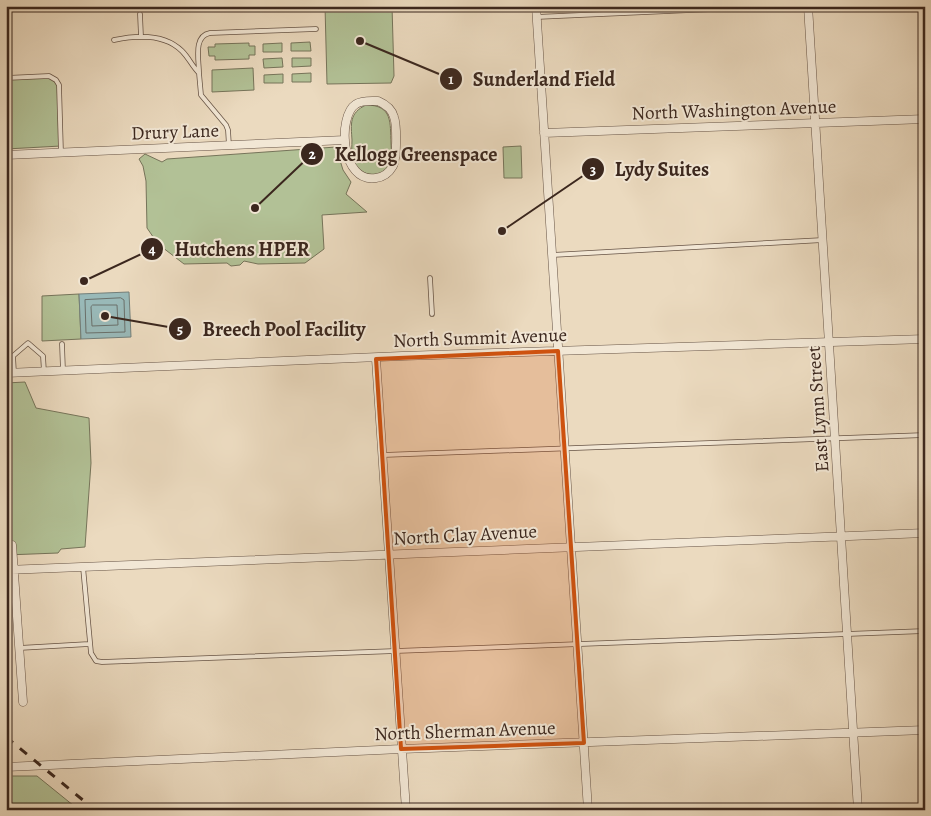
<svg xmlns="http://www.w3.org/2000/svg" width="931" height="816" viewBox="0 0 931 816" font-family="Alegreya,serif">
  <rect width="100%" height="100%" fill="#ebdabf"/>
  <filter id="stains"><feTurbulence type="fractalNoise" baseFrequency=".004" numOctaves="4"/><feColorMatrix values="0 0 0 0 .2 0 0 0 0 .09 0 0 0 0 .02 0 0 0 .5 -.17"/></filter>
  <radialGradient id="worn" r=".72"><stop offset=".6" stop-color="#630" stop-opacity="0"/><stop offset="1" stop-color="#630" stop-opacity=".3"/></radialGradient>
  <path fill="#b2c196" stroke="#76745a" d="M325,6h67l2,70 -3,7 -64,1z
    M310,42l1,9h-20v-8z
    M249,43v3h6v9h-6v4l-34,1v-4h-6l-1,-9h7v-3z
    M282,43v9h-19v-8z
    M282,58l1,9 -19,1 -1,-9z
    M292,58h19v8l-19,1z
    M253,68l1,22 -42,2v-22z
    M311,73v9h-19v-8z
    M283,74v9h-19v-8z
    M49,76l10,9 2,61 -55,3v-71z
    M366,105c27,0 24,18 25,38 0,7 2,16 -2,23 -9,15 -32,9 -36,-7 -2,-6 -1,-13 -1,-19 -1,-16 -3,-27 14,-35z
    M521,146l1,32h-18l-1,-31z
    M336,147l7,23 8,12 -5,12 21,18 -45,3 2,34 -19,14 -47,1 -14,-3 -4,4 -9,1 -4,-3 -43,1 -26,-20 -11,-16 -1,-47 -3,-15 -4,-7 6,-5 17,8 5,-3z
    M79,294l2,45 -39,2v-45z
    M25,382l11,26 53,10 2,45 -6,84 -24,2 -3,4 -52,2v-172z
    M6,776h31l42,34h-73z"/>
  <path fill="#99b9b8" stroke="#737f7a" d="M129,292l2,45 -50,2 -2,-45z"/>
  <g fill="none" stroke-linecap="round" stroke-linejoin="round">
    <path stroke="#6a706b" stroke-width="1" d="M121,298l3,2 1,32 -39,1 -1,-33z
      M93,305h24l1,20 -26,1 -1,-19z"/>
    <defs>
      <path id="service" d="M140,14l1,23
        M536,17l243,-11
        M114,40c23,-5 50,-7 68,11 7,7 10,15 17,22l2,22 25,30 2,5 1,16
        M199,73c0,-13 -6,-37 11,-40l106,-4
        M6,78l43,-2 7,4 3,5 2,68
        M552,255l271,-15
        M430,278l2,36
        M62,344l1,27
        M14,373l-1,-17 15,-13 15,13 1,16
        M383,455l542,-20
        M83,567l8,86 5,8 6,1 823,-31
        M19,648l70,-4"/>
      <path id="minor" d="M536,6l52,804
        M808,6l50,804
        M378,101c7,3 14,8 16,16 3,8 3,41 -1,49 -4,7 -9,11 -17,12 -35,6 -39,-62 -20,-74 6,-4 15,-3 22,-3z
        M544,133l381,-14
        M6,155l339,-15
        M376,359l30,451
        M6,373l396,-17 523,-17
        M12,545l11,157
        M6,570l919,-37
        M6,767l395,-18 524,-19"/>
    </defs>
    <use href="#service" stroke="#675446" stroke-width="5.5"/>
    <use href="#minor" stroke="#675446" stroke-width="9"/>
    <use href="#service" stroke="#f2e7d5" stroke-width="4"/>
    <use href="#minor" stroke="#f2e7d5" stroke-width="8"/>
    <path stroke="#3b271e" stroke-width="3" stroke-dasharray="9 9" stroke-linecap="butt" d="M6,737l89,73"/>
  </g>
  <path fill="#ce520f" fill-opacity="0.2" stroke="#ce520f" stroke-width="4" stroke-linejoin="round" d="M558,351l26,392 -183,6 -25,-390z"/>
  <g text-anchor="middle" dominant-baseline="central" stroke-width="4" stroke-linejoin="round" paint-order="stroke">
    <g font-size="19" fill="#3b271e" stroke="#f2e7d5">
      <text transform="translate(734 110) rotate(-2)">North Washington Avenue</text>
      <text transform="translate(175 132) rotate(-2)">Drury Lane</text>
      <text transform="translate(480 338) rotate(-2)">North Summit Avenue</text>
      <text transform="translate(818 409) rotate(-94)">East Lynn Street</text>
      <text transform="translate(465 535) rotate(-3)">North Clay Avenue</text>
      <text transform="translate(465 731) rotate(-2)">North Sherman Avenue</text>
    </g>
  </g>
  <path fill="none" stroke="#3b271e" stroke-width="2" d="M360 41L451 79M255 208L312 154M502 231L593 169M84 281L152 249M105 316L180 329"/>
  <g fill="#3b271e" stroke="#f2e7d5" stroke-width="2">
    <circle cx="360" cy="41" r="5"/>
    <circle cx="255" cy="208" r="5"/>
    <circle cx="502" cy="231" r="5"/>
    <circle cx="84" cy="281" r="5"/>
    <circle cx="105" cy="316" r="5"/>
    <circle cx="451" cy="79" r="12"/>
    <circle cx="312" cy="154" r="12"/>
    <circle cx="593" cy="169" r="12"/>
    <circle cx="152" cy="249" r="12"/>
    <circle cx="180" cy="329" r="12"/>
  </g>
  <g font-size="15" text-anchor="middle" font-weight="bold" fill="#fff">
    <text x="451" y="84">1</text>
    <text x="312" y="159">2</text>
    <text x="593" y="175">3</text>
    <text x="152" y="254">4</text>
    <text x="180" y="334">5</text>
  </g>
  <g font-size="20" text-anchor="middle" font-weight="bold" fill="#3b271e" stroke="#f2e7d5" stroke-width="4" stroke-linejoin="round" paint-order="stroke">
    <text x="544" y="86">Sunderland Field</text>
    <text x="416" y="161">Kellogg Greenspace</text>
    <text x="662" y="176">Lydy Suites</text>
    <text x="242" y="256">Hutchens HPER</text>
    <text x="284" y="336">Breech Pool Facility</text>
  </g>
  <rect width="931" height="816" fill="none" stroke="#ebdabf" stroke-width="25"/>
  <rect x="8" y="8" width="916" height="801" fill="none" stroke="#3b271e" stroke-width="2.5"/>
  <rect x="12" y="12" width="906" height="791" fill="none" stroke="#3b271e"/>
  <rect width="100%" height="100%" filter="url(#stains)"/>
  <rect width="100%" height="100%" fill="url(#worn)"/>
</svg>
